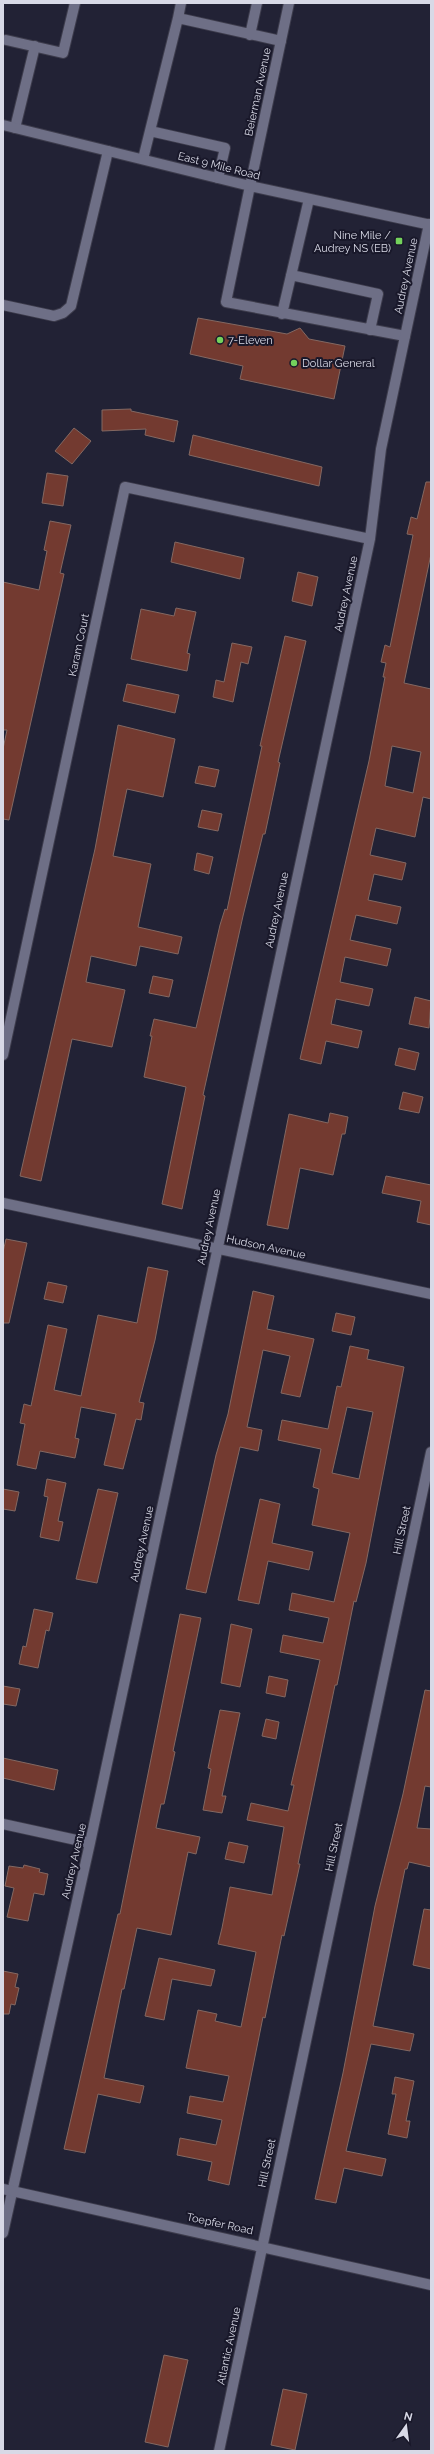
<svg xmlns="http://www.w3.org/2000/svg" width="434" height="2454" viewBox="0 0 434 2454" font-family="Raleway,sans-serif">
  <rect width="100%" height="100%" fill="#222235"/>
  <path fill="#733a30" stroke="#836862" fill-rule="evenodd" d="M198,318l89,16 13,-6 9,11 36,7 -11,53 -94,-20 3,-13 -53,-12z
    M131,409v2l47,10 -4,21 -29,-7 1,-6 -44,2v-21z
    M74,428l17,13 -19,23 -17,-13z
    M193,435l129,32 -3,19 -130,-31z
    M47,473l21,3 -5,30 -21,-3z
    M426,482h5v72l-27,129 27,6v110l-8,-2 -8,40 -39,-9 -6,27 36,8 -4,17 -28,-6 -6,26 33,7 -4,17 -41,-9 -6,25 41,9 -4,17 -42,-9 -5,25 33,7 -4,17 -33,-7 -5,25 31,7 -4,17 -32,-7 -5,23 -21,-5 69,-298 16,-84h-2l3,-14 -5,-1 4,-17 5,2 23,-112 -6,-1 4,-17 6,2zM392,746l29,6 -8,41 -28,-7z
    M50,521l21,4 -11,48 4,1 -55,246 -6,-1v-70l4,-19h-4v-148l36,8 8,-39 -3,-1z
    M175,542l69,16 -4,21 -69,-17z
    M298,572l20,5 -6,29 -20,-5z
    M176,608l20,4 -9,41 3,1 -3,17 -56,-12 10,-50 33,7z
    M285,636l21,5 -28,121 2,1 -15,71h-2l-20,82 -40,179 2,1 -23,113 -20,-5 24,-117 -42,-10 8,-41h-2l4,-17 42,9 24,-103 5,-16 2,1 35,-164h-2z
    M232,643l20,4 -4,17 -7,-2 -8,40 -20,-5 3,-17 8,2z
    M127,684l52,11 -4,18 -52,-12z
    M118,725l57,14 -12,58 -36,-8 -14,67 38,8 -13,63 44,10 -4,17 -38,-8 -4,20 -45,-10 -5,26 39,8 -13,57 -40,-8 -31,142 -21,-5 75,-327z
    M199,766l20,4 -4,17 -20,-4z
    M202,810l20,4 -4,17 -20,-4z
    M197,853l16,4 -4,17 -15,-4z
    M153,976l20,4 -4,17 -20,-4z
    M415,997l16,4 -2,27 -20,-4z
    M399,1048l20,5 -4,17 -20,-5z
    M403,1092l20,5 -4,16 -20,-4z
    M330,1113l18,4 -3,17h-3l-9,41 -33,-7 -12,61 -21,-4 22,-111 39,9z
    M386,1176l45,9v40l-14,-3 4,-21 -39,-8z
    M6,1239l21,4 -18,80h-6v-71z
    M148,1267l20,4 -13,69 -16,62 5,1 -3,17 -5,-1 -13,50 -19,-4 12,-51 -35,-7 -6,31 4,1 -4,19 -35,-7 -4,18 -19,-4 8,-41 -5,-1 4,-19 7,2 17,-81 19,4 -13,61 27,6 17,-81 39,8z
    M48,1282l19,4 -4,17 -19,-4z
    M253,1291l21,5 -7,33 47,10 -14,58 -19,-4 9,-37 -27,-6 -16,77 15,3 -4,21 -18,-4 -34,146 -20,-4 30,-134 12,-41z
    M336,1313l19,4 -4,18 -19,-4z
    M350,1346l19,4 -2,9 37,8 -38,196 -10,39 -2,-1 -17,84h-2l-37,179h2l-16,72 -2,-1 -17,83 -2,-1 -34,168 -21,-5 4,-18 -35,-7 3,-17 36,7 6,-25 -35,-7 3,-17 33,6 6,-26 -43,-8 12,-58 19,4 -2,7 26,6 15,-75 -38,-8 4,-16 8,-41 42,8 12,-68 -37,-7 4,-17 37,8 6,-26h-3l29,-125 -40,-8 3,-17 40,8 6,-25 -40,-8 3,-17 42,9 16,-69 -38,-8 7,-36 -6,-2 8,-38 -43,-9 4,-20 46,9 9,-43 4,1zM347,1407l26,5 -14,67 -27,-6z
    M47,1479l19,4 -8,38 5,1 -4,19 -19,-4 8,-40 -4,-1z
    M3,1489l16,3 -4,19 -12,-2z
    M98,1489l20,4 -21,90 -21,-4z
    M260,1499l20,5 -8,39 41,9 -4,18 -41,-9 -9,43 -21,-4z
    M34,1609l19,4 -4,18 -3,-1 -8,38 -19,-4 4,-18 3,1z
    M180,1614l21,4 -28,133 2,1 -11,52h-3l-5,24 44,9 -4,17 -8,-2 -17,83 -34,-7 -13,61h-2l-18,89 40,8 -4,17 -42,-9 -13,59 -21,-4 54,-235h2z
    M231,1624l21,5 -12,58 -19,-4z
    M269,1676l19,4 -3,17 -19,-4z
    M3,1686l17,3 -4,17 -13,-2z
    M425,1690l6,1v96l-6,-1 -8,42 14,1v38l-22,-5 -2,7h-2l-32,157 41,8 -4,17 -39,-7 -25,107 40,8 -4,17 -38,-8 -8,35 -21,-4 28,-126 32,-167 28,-112z
    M220,1710l20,3 -18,83h4l-4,17 -19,-3 8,-41 -3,-1z
    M266,1719l13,3 -3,17 -14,-3z
    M3,1758l55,12 -4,20 -51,-12z
    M229,1842l19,4 -4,17 -19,-4z
    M24,1865l16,4 -1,3 9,2 -4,21 -10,-2 -6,28 -21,-4 7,-29 -9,-2 4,-20 14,2z
    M424,1909l7,1v59l-18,-4z
    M159,1958l56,12 -4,16 -39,-7 -8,41 -19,-4z
    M3,1971l15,3 -3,13 4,1 -4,17 -4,-1 -2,10h-6z
    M395,2077l19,4 -8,40h4l-3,17 -19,-4 8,-40h-4z
    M164,2355l24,5 -20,87 -23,-5z
    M283,2389l24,5 -12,56 -24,-5z"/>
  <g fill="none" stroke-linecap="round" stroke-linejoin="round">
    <defs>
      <path id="service" d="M178,18l3,-15
        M250,35l7,-32
        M6,40l57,13 12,-50
        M15,128l20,-82
        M150,131l75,17 -7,30
        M143,159l35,-141 103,23
        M250,186l-24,116 179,34
        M291,275l87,19 -8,36
        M3,305l51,11 9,-3 8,-7 37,-155
        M282,314l27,-115"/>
      <path id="minor" d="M250,186l39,-183
        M3,1055l122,-568 245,52
        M3,1203l428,91
        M3,1824l87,19
        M3,2233l87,-390 280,-1304 11,-90 48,-225
        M219,2451l212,-999"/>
      <path id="tertiary" d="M3,2189l428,96"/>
      <path id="secondary" d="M3,125l247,61 181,39"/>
    </defs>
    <use href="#service" stroke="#3d3c4c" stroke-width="12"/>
    <use href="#minor" stroke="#3d3c4c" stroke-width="12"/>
    <use href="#tertiary" stroke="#3d3c4c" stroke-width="12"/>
    <use href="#secondary" stroke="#3d3c4c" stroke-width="12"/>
    <use href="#service" stroke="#6e6f86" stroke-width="10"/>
    <use href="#minor" stroke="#6e6f86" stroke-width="10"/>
    <use href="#tertiary" stroke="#6e6f86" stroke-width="10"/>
    <use href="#secondary" stroke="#6e6f86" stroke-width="10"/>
  </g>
  <g fill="#74d25c" stroke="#19182a" stroke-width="1.5">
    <rect x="395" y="237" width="8" height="8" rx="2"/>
    <circle cx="220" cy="340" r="4"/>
    <circle cx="294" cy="363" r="4"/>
  </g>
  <g text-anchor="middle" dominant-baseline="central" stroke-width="4" stroke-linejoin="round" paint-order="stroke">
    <g font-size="11" fill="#d8d9e6" stroke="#19182a">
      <text transform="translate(258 92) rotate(-78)">Beierman Avenue</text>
      <text transform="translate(219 166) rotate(14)">East 9 Mile Road</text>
      <text transform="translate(406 276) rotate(-78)">Audrey Avenue</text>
      <text transform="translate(346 594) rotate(-78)">Audrey Avenue</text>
      <text transform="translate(79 645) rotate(-78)">Karam Court</text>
      <text transform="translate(277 910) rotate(-78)">Audrey Avenue</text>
      <text transform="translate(209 1227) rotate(-78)">Audrey Avenue</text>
      <text transform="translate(266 1247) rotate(12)">Hudson Avenue</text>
      <text transform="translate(402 1530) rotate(-78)">Hill Street</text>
      <text transform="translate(142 1544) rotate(-78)">Audrey Avenue</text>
      <text transform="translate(334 1847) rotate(-78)">Hill Street</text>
      <text transform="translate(74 1861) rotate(-77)">Audrey Avenue</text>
      <text transform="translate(267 2163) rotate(-78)">Hill Street</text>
      <text transform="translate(220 2224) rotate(12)">Toepfer Road</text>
      <text transform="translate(229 2346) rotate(-78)">Atlantic Avenue</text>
    </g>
    <g font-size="11" fill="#d8d9e6" stroke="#19182a" text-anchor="start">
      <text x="391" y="235" text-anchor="end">Nine Mile /<tspan x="391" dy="13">Audrey NS (EB)</tspan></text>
      <text x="228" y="340">7-Eleven</text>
      <text x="302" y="363">Dollar General</text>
    </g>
  </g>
  <rect width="434" height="2454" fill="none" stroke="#d8d9e6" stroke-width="8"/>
  <g transform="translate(406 2426) rotate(14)" stroke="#19182a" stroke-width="3" paint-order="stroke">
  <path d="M0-3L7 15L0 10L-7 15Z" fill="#d8d9e6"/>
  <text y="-6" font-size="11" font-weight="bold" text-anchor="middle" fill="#d8d9e6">N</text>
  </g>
</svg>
